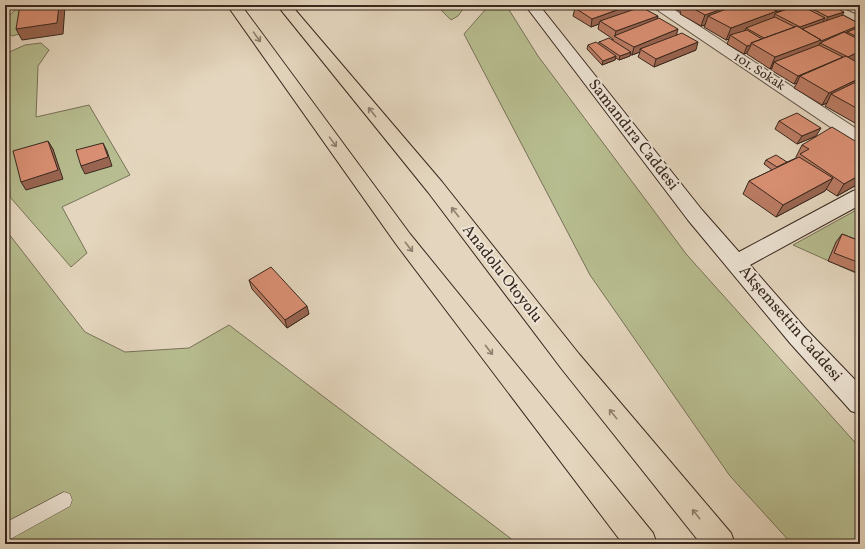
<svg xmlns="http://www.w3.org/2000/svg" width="865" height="549" viewBox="0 0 865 549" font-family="Vollkorn,serif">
  <rect width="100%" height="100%" fill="#e4d6be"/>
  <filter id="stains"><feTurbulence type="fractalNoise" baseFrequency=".005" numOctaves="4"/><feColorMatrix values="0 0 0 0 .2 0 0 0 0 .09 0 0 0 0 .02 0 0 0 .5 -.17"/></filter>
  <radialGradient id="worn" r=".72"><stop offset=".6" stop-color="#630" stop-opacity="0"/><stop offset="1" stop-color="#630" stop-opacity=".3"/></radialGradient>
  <path fill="#b7bd90" stroke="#787258" d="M22,5h43l-42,28 -11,3 -7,-5c0,-14 6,-18 17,-26z
    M436,5h30l-8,11 -7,4z
    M484,5h22l32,51 149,199 173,193v96h-68l-62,-68 -140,-201 -126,-241 21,-24z
    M41,43l8,7 -11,16 -2,51 53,-12 41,70 -68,32 25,46 -16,14 -61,-70 -5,-143 20,-9z
    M860,208v67l-67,-30z
    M5,229l80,103 40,20 64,-4 40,-23 289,219h-513z"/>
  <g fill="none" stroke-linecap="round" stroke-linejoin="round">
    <defs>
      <path id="service" d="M64,492l6,2 2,6 -2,6 -65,36v-19z"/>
      <path id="minor" d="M650,5h17l193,126v14l-6,-2z"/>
      <path id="tertiary" d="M842,5h18v10l-16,-7z"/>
      <path id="secondary" d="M525,5h14l163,205 37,42 114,-61 7,-2v16l-110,60 56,64 54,56v29l-9,-3 -61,-68 -102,-123z"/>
      <path id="motorway" d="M227,5h14l169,229 243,299 4,11h-34l-227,-300z
        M277,5h14l151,177 137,172 152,179 4,11h-34l-140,-176 -133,-176z"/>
    </defs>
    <use href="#service" stroke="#635347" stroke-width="1"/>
    <use href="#minor" stroke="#635347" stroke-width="2"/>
    <use href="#tertiary" stroke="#635347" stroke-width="2"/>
    <use href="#secondary" stroke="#38271f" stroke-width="2"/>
    <use href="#motorway" stroke="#38271f" stroke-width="2"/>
    <use href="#service" fill="#ede4d5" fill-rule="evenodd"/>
    <use href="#minor" fill="#ede4d5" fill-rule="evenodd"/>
    <use href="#tertiary" fill="#ede4d5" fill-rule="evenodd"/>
    <use href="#secondary" fill="#ede4d5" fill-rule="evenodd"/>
    <use href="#motorway" fill="#e4d6be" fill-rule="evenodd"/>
  </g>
  <path fill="#bb7c64" stroke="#38271f" d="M582,5h53l-1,4 24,7 -1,2 39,32 -42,17 -16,-10 2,-5 -8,3h-2v1l-11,4 -3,-2 -1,2 -13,5 -15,-16 1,-4 10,-1 1,-2 14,-2v-1l-15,-10 1,-5 -8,3 -18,-11 2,-8z
    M668,5h162l13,10 17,9v34l-6,3 6,3v57l-5,2 -30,-17 2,-3 -5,2 -28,-17 3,-5 -3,1 -23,-14 1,-2 -2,1 -23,-15v-1l-3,1 -17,-10 2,-5 -3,1 -22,-13 1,-2 -4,1 -21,-12 1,-2z
    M779,121l37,15 -19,8 -22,-15z
    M860,121v8l-3,-2z
    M860,144v39l-23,13 -11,-7 -1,2 -49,26 -33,-23 6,-13 23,-11 -8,-6 2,-4 21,2 9,-4v-1l6,-12z
    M842,234l18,7v33l-32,-13 8,-19z
    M249,280l60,34 -22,14 -35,-39z"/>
  <path fill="#996551" stroke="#38271f" d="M59,5h6v1l-2,28 -41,6 -6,-11z
    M631,5h4l-2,7 -33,9 -1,3 -8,3 1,-8z
    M733,5h18l-43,11 -3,9 -4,1 4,-11z
    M793,5h4l-3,6 -19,3 -3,9 -26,5 -2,5 -14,2 -1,4 -3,1 5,-12z
    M802,5h13l-8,1 -1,2 -7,2z
    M844,12l-4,8 -16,5 4,-8z
    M658,16l-3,8 -40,12 1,-5z
    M825,18l-4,8 -25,9 4,-8z
    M860,25v3l-13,4 -3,6 -24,5 -2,6 -44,13 -2,6 -2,1 5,-12z
    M678,29l-2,8 -36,12v3l-8,3 2,-8z
    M698,42l-2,8 -42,17 2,-8z
    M751,45l-4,8 -3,1 3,-8z
    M860,51v7l-17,8 5,-9z
    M631,52l-1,4 -11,4 1,-4z
    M616,56l-1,4 -13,5 1,-4z
    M844,58l-44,18 -3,7 -3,1 4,-8z
    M860,78v9l-29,7 -4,9 -5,2 7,-12z
    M860,115v6l-5,2z
    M821,128l-5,8 -19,8 5,-8z
    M48,141l5,8 10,30 -37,11 -5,-8z
    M103,143l4,8 5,15 -27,8 -4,-8z
    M860,175v8l-23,13 7,-12z
    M833,178l-8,13 -49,26 7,-12z
    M307,306l2,8 -22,14 -2,-8z"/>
  <path fill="#da9074" stroke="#38271f" d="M20,5h39l-2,18 -41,6z
    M582,5h49l-39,14 -17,-11z
    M687,5h46l-28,10z
    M737,5h28l12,6 -46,17 -23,-12z
    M765,5h28l-17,7 1,-1z
    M799,5h1l25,13 -25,9 -25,-13 1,-1z
    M810,5h20l14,7 -16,5 -21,-11z
    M641,7l17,9 -42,15 -16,-10z
    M843,15l17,9v1l-39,16v-1l-19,-11z
    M775,17l20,10 -31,11 -18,-10z
    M659,18l19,11 -44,18 -20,-11z
    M797,26l24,14 -46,17 -24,-14z
    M860,27v11l-13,-6z
    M747,30l15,9 -11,4v2l-4,1 -17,-11z
    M844,32l16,8v11l-12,6 -28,-14z
    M682,33l16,9 -42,17 -16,-10z
    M609,38l22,14 -11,4 -21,-14z
    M596,42l20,14 -13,5 -15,-16z
    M819,45l24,12 -45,19 -24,-14z
    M846,56l14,8v14l-31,15 -29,-17z
    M860,80v30l-29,-16z
    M797,113l24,15 -19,8 -23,-15z
    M832,127l28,17v31l-16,9 -44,-30 9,-5 -7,-4z
    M48,141l10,29 -37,12 -8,-31z
    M103,143l5,14 -27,9 -5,-16z
    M776,155l11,7 -10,5 -11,-7z
    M799,157l34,21 -50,27 -34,-24z
    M842,234l18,7v22l-26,-10z
    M271,267l36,39 -22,14 -36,-40z"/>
  <defs><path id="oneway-shaft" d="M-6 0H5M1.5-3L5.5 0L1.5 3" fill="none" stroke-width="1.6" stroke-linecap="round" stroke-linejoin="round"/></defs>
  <g stroke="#8e7e6e">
    <use href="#oneway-shaft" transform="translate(257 37) rotate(54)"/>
    <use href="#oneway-shaft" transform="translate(372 112) rotate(-129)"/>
    <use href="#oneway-shaft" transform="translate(333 142) rotate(54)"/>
    <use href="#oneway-shaft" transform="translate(455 212) rotate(-128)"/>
    <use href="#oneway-shaft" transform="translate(409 247) rotate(52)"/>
    <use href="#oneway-shaft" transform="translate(489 350) rotate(52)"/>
    <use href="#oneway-shaft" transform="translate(613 414) rotate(-129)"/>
    <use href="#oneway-shaft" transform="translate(696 514) rotate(-129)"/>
  </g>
  <g text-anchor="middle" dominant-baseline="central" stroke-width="4" stroke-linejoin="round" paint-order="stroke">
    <g font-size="13" fill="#38271f" stroke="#ede4d5">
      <text transform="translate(759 72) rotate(33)">101. Sokak</text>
    </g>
    <g font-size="16" fill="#38271f" stroke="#ede4d5">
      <text transform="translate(633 135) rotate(52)">Samandıra Caddesi</text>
      <text transform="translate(502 274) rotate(52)">Anadolu Otoyolu</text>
      <text transform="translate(790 324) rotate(49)">Akşemsettin Caddesi</text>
    </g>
  </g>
  <rect width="865" height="549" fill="none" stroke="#e4d6be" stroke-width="20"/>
  <rect x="6" y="6" width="853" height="537" fill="none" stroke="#38271f" stroke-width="2"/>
  <rect x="10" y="10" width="845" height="529" fill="none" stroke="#38271f"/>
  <rect width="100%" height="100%" filter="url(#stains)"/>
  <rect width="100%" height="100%" fill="url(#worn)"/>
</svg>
